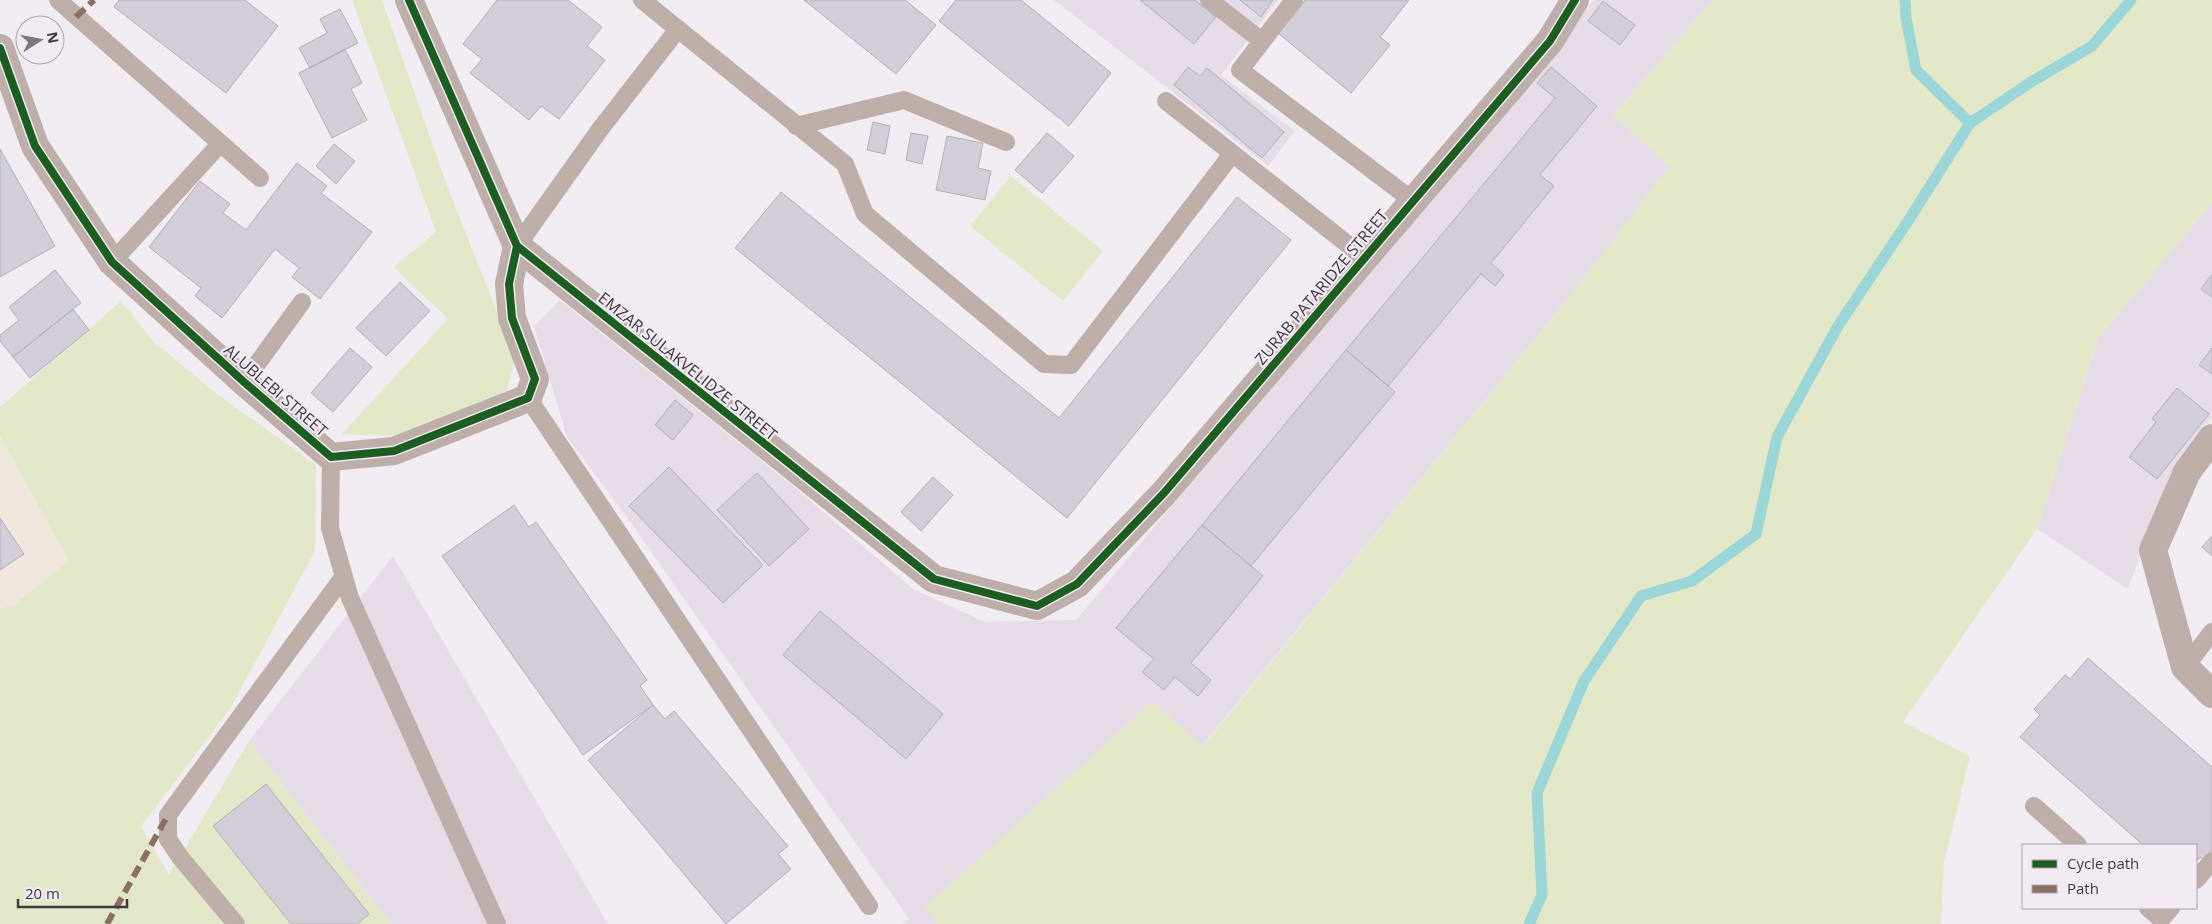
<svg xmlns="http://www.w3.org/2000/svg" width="2212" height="924" viewBox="0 0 2212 924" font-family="'Open Sans',sans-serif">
  <rect width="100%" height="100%" fill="#f0ecf1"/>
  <path fill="#efe6de" d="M0,436l69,125 -56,44 -13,4z"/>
  <path fill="#e5dce7" d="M1054,0h224l-57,75 74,56 -27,35z
    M1594,0h119l-100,115 57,51 -104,135 -364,445 -50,-44 -227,206 13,16h-35l6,-5 -283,-403 -59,-79 -33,-111 26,-26 233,186 120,103 72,33 91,-2 468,-556z
    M2212,203v214l-43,60 -41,112 -91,-60 61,-191z
    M393,556l215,368h-217l-142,-183z"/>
  <path fill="#e2e7c8" d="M352,0h30l64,183 69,175 -8,32 -100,46 -65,-2 106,-115 -54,-52 42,-35z
    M1713,0h499v203l-114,135 -61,191 -134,193 67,34 -26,106 -3,62h-1003l-14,-16 228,-206 51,44 363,-445 103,-135 -56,-51z
    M1011,176l92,75 -40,50 -93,-75z
    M121,301l32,40 64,53 99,71 -1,86 -85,158 -89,117 28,49 80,-134 142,183h-391v-315l13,-4 56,-44 -69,-125v-29z"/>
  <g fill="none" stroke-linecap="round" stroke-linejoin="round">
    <path stroke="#9ad5d7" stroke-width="11" d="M1905,0l1,18 10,52 54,53
      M1529,924l13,-29 -5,-102 47,-112 57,-85 51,-15 64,-47 21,-97 61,-111 72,-108 60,-95 61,-41 61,-36 39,-46"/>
  </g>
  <path fill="#d3cdda" stroke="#b2b0b3" d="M119,0h126l33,26 -52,67 -112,-86z
    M497,0h71l34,27 -15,19 18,14 -46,59 -18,-13 -12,14 -59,-47 12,-14 -19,-15z
    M804,0h101l31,25 -40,49z
    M956,0h65l90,73 -42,53 -130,-105z
    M1140,0h55l21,17 -22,27z
    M1240,0h33l-12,17z
    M1305,0h104l-29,37 10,8 -39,48 -73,-60z
    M1603,1l32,24 -15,20 -32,-24z
    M340,9l18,34 -48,25 -11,-20 28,-15 -7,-14z
    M345,49l17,34 -11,6 16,31 -35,18 -33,-65z
    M1188,67l12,9 7,-8 77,64 -22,26 -88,-73z
    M1551,67l46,39 -57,69 14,11 -63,77 13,12 -9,11 -14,-12 -93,112 -42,-36 209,-252 -18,-15z
    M873,122l17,4 -5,28 -18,-4z
    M911,133l17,3 -6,28 -16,-4z
    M1047,133l27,23 -32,37 -27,-23z
    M947,136l36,7 -5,25 13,3 -6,29 -49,-10z
    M334,144l21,17 -19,23 -20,-18z
    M0,149l55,97 -55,31z
    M297,163l30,23 -6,7 51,39 -52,67 -28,-22 7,-9 -24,-19 -53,69 -27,-22 6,-8 -52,-41 51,-66 30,23 -7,9 23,17z
    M781,192l278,226 178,-221 54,43 -224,278 -332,-270z
    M55,270l26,33 -68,54 -13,-16v-6l19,-15 -10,-13z
    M2212,274v23l-11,-8z
    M400,282l30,29 -44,45 -30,-28z
    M73,309l16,21 -59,48 -17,-21z
    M350,348l22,19 -39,45 -22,-19z
    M2212,348v26l-13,-9z
    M1346,350l49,42 -144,174 -49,-41z
    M2177,388l32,26 -52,65 -28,-22 27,-35 -4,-3z
    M675,400l18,15 -20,25 -18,-15z
    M669,467l94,98 -40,38 -94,-97z
    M757,473l52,56 -40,37 -52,-56z
    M933,477l20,18 -32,36 -20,-19z
    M514,505l15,22 7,-5 111,158 -7,6 13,19 -70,50 -141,-199z
    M0,518l24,36 -24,16z
    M1202,525l61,51 -72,87 20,17 -13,16 -23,-19 -11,13 -22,-18 12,-13 -38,-31z
    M2212,536v20l-10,-9z
    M820,611l123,103 -37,45 -123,-104z
    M2088,658l124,109v87l-6,8 -6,-5 -4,5v-17h-53l-123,-108 20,-22 -6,-6 31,-34 5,4z
    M653,705l12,14 9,-8 114,135 -10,8 13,15 -65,55 -138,-164z
    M266,784l103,130 -12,10h-66l-78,-98z"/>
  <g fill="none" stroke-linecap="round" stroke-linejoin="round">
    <path stroke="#bdaeaa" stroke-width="18" d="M58,0l202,178
      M642,0l203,164 20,50 179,150 27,1 161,-211
      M1209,0l53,41
      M1294,0l-54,70 172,130
      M1166,101l199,157
      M796,126l108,-26 102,42
      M517,246l84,-118 77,-99
      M112,262l108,-118
      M244,382l58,-80
      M528,398l341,508
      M331,457l-1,71 20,70 147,326
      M2185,667l27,-35
      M2034,806l44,39
      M2196,880l16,-19
      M2148,908l13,11 10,-11
      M236,924l-56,-67 -12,-18v-24l176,-239"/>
    <path stroke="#bdaeaa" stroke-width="28" d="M409,0l108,246 417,333 103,27 40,-22 87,-91 386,-452 25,-41
      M0,48l35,98 77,116 132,120 87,75 63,-6 134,-53 7,-19 -23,-61 -3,-34 8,-38
      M2212,438l-25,34 -34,78 32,117 27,27"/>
    <path stroke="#8d6e63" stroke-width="6" stroke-dasharray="12 6" stroke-linecap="butt" d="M76,17l18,-17
      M107,924l61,-109"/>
    <defs>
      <path id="cycleway" d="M409,0l108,246 417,333 103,27 40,-22 87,-91 386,-452 25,-41
        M0,48l35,98 77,116 132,120 87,75 63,-6 134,-53 7,-19 -23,-61 -3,-34 8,-38"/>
    </defs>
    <use href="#cycleway" stroke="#f1eaf3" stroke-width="11"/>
    <use href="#cycleway" stroke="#1b5e20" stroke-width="8"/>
  </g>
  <g text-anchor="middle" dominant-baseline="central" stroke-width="4.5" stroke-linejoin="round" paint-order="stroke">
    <g font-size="16" fill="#3d3a3d" stroke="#f1eaf3">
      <text transform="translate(1321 287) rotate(-50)">ZURAB PATARIDZE STREET</text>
      <text transform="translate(688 366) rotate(39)">EMZAR SULAKVELIDZE STREET</text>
      <text transform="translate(276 390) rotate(41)">ALUBLEBI STREET</text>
    </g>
  </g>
  <rect x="2022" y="844" width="175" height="65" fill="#f1eaf3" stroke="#a9a4aa"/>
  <rect x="2032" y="860" width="25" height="8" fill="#1b5e20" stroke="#a9a4aa"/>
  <text x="2067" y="869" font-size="15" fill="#3d3a3d">Cycle path</text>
  <rect x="2032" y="885" width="25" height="8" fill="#8d6e63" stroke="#a9a4aa"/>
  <text x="2067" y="894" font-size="15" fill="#3d3a3d">Path</text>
  <g transform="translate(40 40) rotate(79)"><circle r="24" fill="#f1eaf3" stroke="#a9a4aa"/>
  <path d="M0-4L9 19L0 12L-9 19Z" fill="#7c787c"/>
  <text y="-8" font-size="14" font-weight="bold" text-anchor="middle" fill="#3d3a3d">N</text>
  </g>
  <path d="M18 899v8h109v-8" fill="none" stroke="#3d3a3d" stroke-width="2.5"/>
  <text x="25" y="899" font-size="15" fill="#3d3a3d" stroke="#f1eaf3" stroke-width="4" paint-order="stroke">20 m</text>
</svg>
